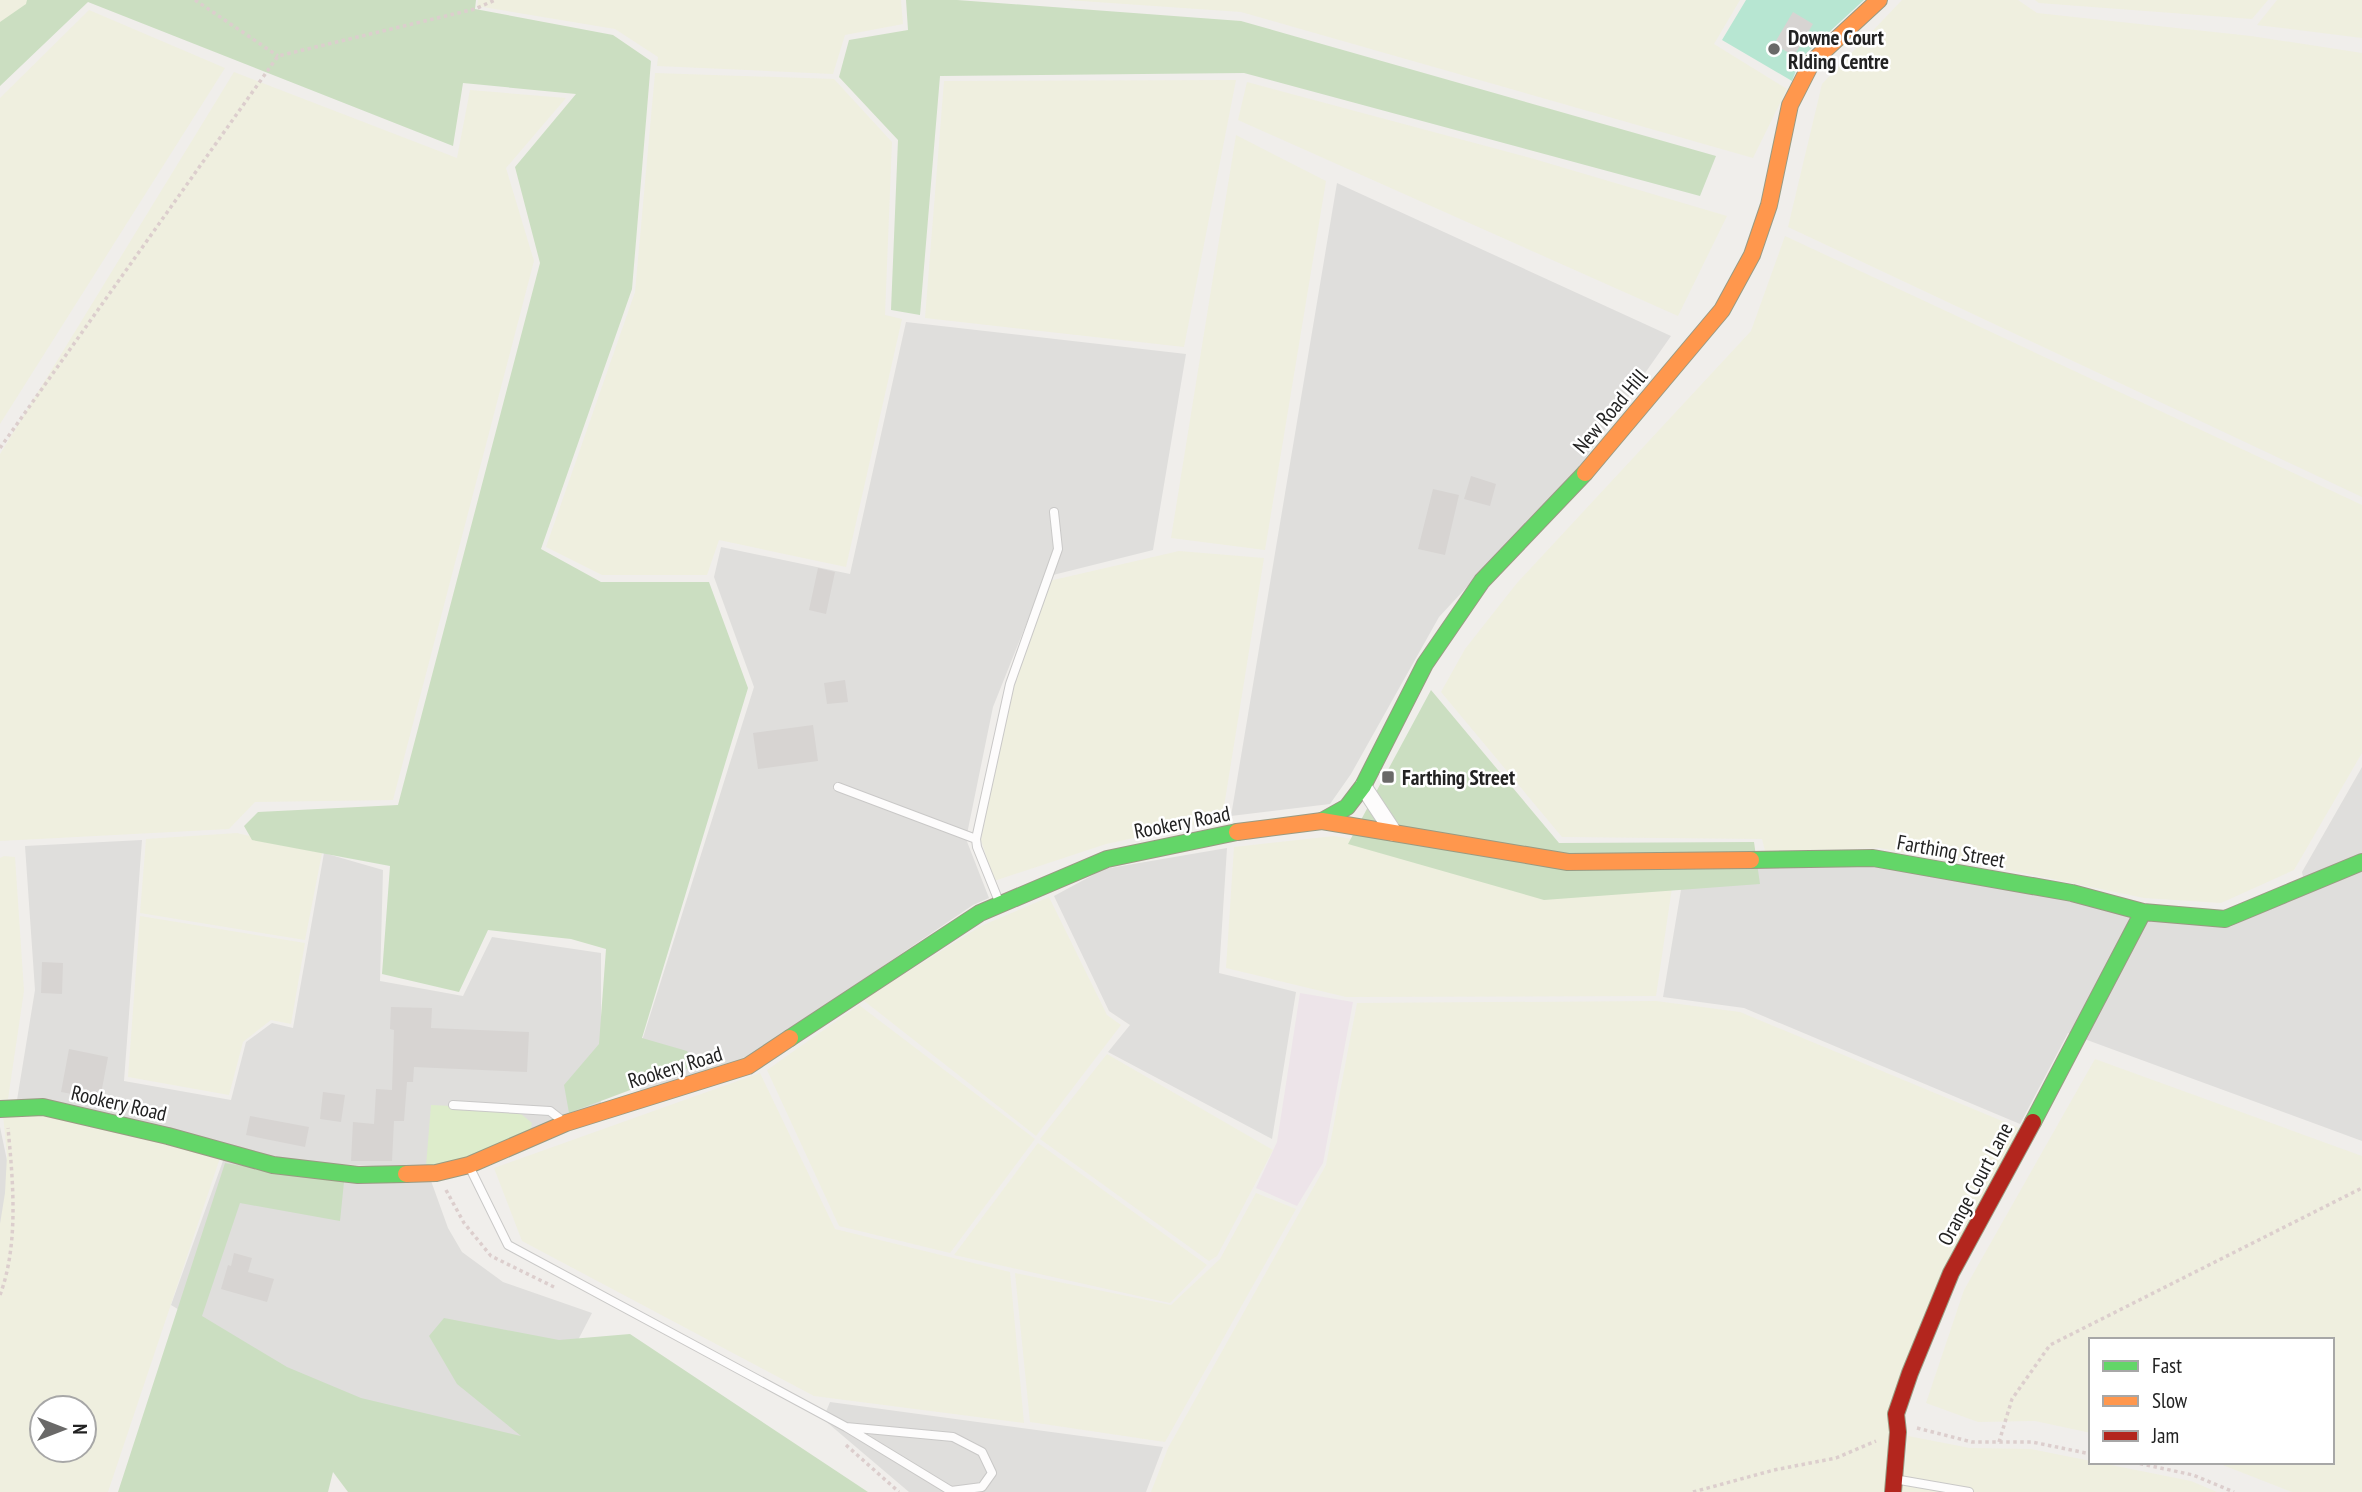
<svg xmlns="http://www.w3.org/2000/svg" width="2362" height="1492" viewBox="0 0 2362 1492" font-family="'PT Sans Narrow',sans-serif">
  <rect width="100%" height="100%" fill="#f0eeeb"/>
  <path fill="#dfdedc" d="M1337,183l334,153 -89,127 -143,154 -88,157 -21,30 -99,12z
    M906,322l280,32 -33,196 -108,27 -52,130 -27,132 23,59 -16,7 -230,156 -103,30 1,-47 113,-357 -40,-110 7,-30 129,27z
    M2362,767v374l-294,-108 -48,91 -276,-116 -81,-11 22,-131 183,-2 362,63 76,-35 -4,-20z
    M142,840l-18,241 107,19 15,-58 26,-19 21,5 31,-175 59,17 -3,111 83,15 29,-59 109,16v154l-166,62 -159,-8 -259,-61 18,-110 -10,-144z
    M1227,848l-8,125 77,19 -24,147 -164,-87 22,-27 -21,-14 -55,-115 50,-27z
    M0,1127l14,67 -14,101z
    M224,1158l206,20 18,50 14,24 41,30 89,31 -70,135 -160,-38 -79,-39 -112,-66z
    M830,1402l333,45 -17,45h-237l-86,-73z"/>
  <path fill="#ede4e9" d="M1300,993l53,9 -30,161 -26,43 -41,-18 21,-46z"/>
  <path fill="#efefdf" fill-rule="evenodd" d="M0,0h36l-36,37z
    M478,0h423l2,24 -58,11 -12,39 -176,-8 1,-9 -43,-28 -138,-23z
    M1067,0h673l-26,44 73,45 -34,69 -512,-146z
    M1902,0h116l19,13 214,23 111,17v444l-574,-270 34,-143z
    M2035,0h233l-16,19 -213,-16z
    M2277,0h85v38l-105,-13z
    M89,10l136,58 -225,356v-326z
    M234,72l223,86 13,-68 96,8 -60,70 28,93 -141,539 -138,2 -26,27 -229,12v-387z
    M655,73l179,6 58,63 -7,173 17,4 -56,248 -127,-27 -12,35h-105l-56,-28 89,-255z
    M1236,80l-52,267 -259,-29 19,-237z
    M1247,82l287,77 193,57 -49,100 -440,-196z
    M1236,135l90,46 -61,369 -94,-12z
    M1785,236l577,269v248l-68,117 -73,33 -77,-5 -130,-27 -135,-23 -114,3 -3,-12 -200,-2 -121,-145 24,-43 52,-66 234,-252z
    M1179,551l85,7 -42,261 -116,25 -112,37 -13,-41 27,-137 41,-122z
    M237,833l85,20 -17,87 -165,-27 6,-74z
    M1334,836l254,42 86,-4 -18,122 -310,1 -120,-29 8,-121z
    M4,856l11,1 9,134 -16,108 -8,1v-242z
    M1049,897l58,118 14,10 -85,111 -173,-136 118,-74z
    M140,916l165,27 -14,81 -20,-4 -28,22 -14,53 -101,-18z
    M1656,1001l84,11 279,116 -129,286 -5,78h-734l17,-44 158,-283 31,-162z
    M859,1005l176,134 -85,114 -111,-27 -72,-156z
    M1107,1054l166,96 -56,106 -8,5 -169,-122z
    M2095,1059l267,97v336h-70l-77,-30h117v-122h-241v93l-56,-12 -57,1 -52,-19 38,-113z
    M760,1073l75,156 175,43 14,151 -210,-27 -292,-155 -28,-73z
    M45,1114l175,44 -112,334h-108v-268l5,-31 2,-38 -4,-40zM42,1408h42v42h-42z
    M1038,1143l169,122 -37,38 -216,-48z
    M1256,1193l40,16 -131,233 -135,-20 -15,-149 156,32 49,-46z
    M1908,1436l62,12 61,1 160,32 26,11h-315z"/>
  <path fill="#ddeccb" d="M431,1105l84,4 17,14 -2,9 -62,28 -42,6z"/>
  <path fill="#cbdec1" d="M27,0h449l-1,9 138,26 38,26 -19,228 -91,260 60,33h108l39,106 -106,350 45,13 7,15 -125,47 -5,-28 35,-41 7,-95 -35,-10 -83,-9 -29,62 -77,-18 8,-108 -138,-26 -8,-14 14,-14 140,-7 142,-542 -25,-96 61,-73 -113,-11 -10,63 -365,-144 -88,84v-64l26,-18z
    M906,0h51l284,21 475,135 -16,40 -456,-123 -304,3 -20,239 -29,-5 7,-170 -59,-63 10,-37 59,-10z
    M1431,690l128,153 195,-1 6,42 -216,16 -196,-56z
    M225,1163l119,19 -4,39 -100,-18 -38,113 85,51 74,31 160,38 -64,-52 -28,-48 15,-18 115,22 71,-6 238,158h-520l-15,-20 -5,20h-210z"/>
  <path fill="#b7e6d2" d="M1746,0h118l-63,58 -9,23 -70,-41z"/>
  <path fill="#d7d4d2" d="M1793,12l20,12 -19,32 -20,-12z
    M1471,476l25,8 -6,22 -26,-7z
    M1433,489l26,6 -14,60 -27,-6z
    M818,568l17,4 -9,42 -17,-4z
    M845,680l3,22 -21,2 -3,-21z
    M813,725l5,36 -60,8 -5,-36z
    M42,962l21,1 -1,31 -21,-1z
    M391,1007l41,1 -1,20 98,4 -2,40 -113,-5 -1,15h-6l-3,39h-10l-2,40h-41l2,-39 21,2 2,-35 16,1 2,-60 -4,-1z
    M69,1049l39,8 -8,42 -39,-7z
    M323,1092l22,3 -4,27 -21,-3z
    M250,1116l59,11 -4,20 -59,-12z
    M234,1253l18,5 -4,14 26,7 -7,23 -46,-13 7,-24 3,1z"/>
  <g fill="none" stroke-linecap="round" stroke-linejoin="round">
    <defs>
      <path id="lane" d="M838,787l138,52
        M1000,904l-23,-57 -1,-8 34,-155 48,-135 -4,-37
        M453,1105l97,6 14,11
        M470,1168l38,77 338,182 105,64 31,-4 10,-14 -10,-21 -29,-15 -107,-10
        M1894,1479l75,13"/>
      <path id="street" d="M1363,786l31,47"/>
      <path id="fast" d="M1322,821l25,-14 16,-21 62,-122 57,-83 103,-108
        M1751,860l122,-2 199,35 71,19 82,7 137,-57
        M790,1038l190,-125 127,-54 130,-27
        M0,1109l43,-2 125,29 105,29 85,10 48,-1
        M2033,1122l110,-210"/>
      <path id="slow" d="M1585,473l137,-163 30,-55 17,-50 21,-100 22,-43 67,-62
        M1237,832l85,-11 246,41 183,-2
        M406,1174l30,-1 33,-8 97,-42 182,-57 42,-28"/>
      <path id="jam" d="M1893,1492l5,-60 -2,-18 14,-41 41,-100 82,-151"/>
    </defs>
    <use href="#lane" stroke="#c9c8c7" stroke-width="10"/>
    <use href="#street" stroke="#c9c8c7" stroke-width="18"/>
    <use href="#fast" stroke="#999a82" stroke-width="18"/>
    <use href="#slow" stroke="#999a82" stroke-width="18"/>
    <use href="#jam" stroke="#999a82" stroke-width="18"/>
    <path stroke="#dccecd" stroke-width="3.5" stroke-dasharray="3.5 3.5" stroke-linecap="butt" d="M195,0l83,56
      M0,448l278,-392 197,-47 20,-9
      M446,1190l18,33 27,33 63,31
      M0,1295c19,-51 13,-114 8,-167
      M1917,1428l55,14h60l59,12
      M1999,1442l13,-43 38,-54 312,-157
      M846,1445l53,47
      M2133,1462l60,13 41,17
      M1693,1492l81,-22 62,-12 40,-17"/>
    <use href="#lane" stroke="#fdfcfc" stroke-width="8"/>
    <use href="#street" stroke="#fdfcfc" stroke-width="16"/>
    <use href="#fast" stroke="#63d668" stroke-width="16"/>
    <use href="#slow" stroke="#ff974d" stroke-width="16"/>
    <use href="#jam" stroke="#b3261e" stroke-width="16"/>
  </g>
  <g fill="#6a6968" stroke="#fff" stroke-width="2.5">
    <circle cx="1774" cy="49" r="7"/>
    <rect x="1381" y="770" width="14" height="14" rx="3.5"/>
  </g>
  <g text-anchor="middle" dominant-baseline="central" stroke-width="5" stroke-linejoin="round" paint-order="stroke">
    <g font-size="21" font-weight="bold" fill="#222" stroke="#fff" text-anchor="start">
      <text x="1788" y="37">Downe Court<tspan x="1788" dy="24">RIding Centre</tspan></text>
      <text x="1402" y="777">Farthing Street</text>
    </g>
    <g font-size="21" fill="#222" stroke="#fff">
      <text transform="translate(1610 411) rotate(-50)">New Road Hill</text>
      <text transform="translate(1182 822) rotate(-11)">Rookery Road</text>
      <text transform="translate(1951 851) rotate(10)">Farthing Street</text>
      <text transform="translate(675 1067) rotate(-17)">Rookery Road</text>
      <text transform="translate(119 1103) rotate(13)">Rookery Road</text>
      <text transform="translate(1975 1184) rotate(-62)">Orange Court Lane</text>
    </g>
  </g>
  <rect x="2089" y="1338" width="245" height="126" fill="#ffffff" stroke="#a7a7a7" stroke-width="2"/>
  <rect x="2103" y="1361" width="35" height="10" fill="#63d668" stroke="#a7a7a7" stroke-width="2"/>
  <text x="2152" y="1373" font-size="21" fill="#222222">Fast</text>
  <rect x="2103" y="1396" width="35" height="10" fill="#ff974d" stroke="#a7a7a7" stroke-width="2"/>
  <text x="2152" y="1408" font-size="21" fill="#222222">Slow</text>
  <rect x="2103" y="1431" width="35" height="10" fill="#b3261e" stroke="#a7a7a7" stroke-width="2"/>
  <text x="2152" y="1443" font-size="21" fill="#222222">Jam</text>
  <g transform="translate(63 1429) rotate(90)"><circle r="33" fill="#ffffff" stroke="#a7a7a7" stroke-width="2"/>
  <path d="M0-5L12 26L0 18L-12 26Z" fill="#6a6968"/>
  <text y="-10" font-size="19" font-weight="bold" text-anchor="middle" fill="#222222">N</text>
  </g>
</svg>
